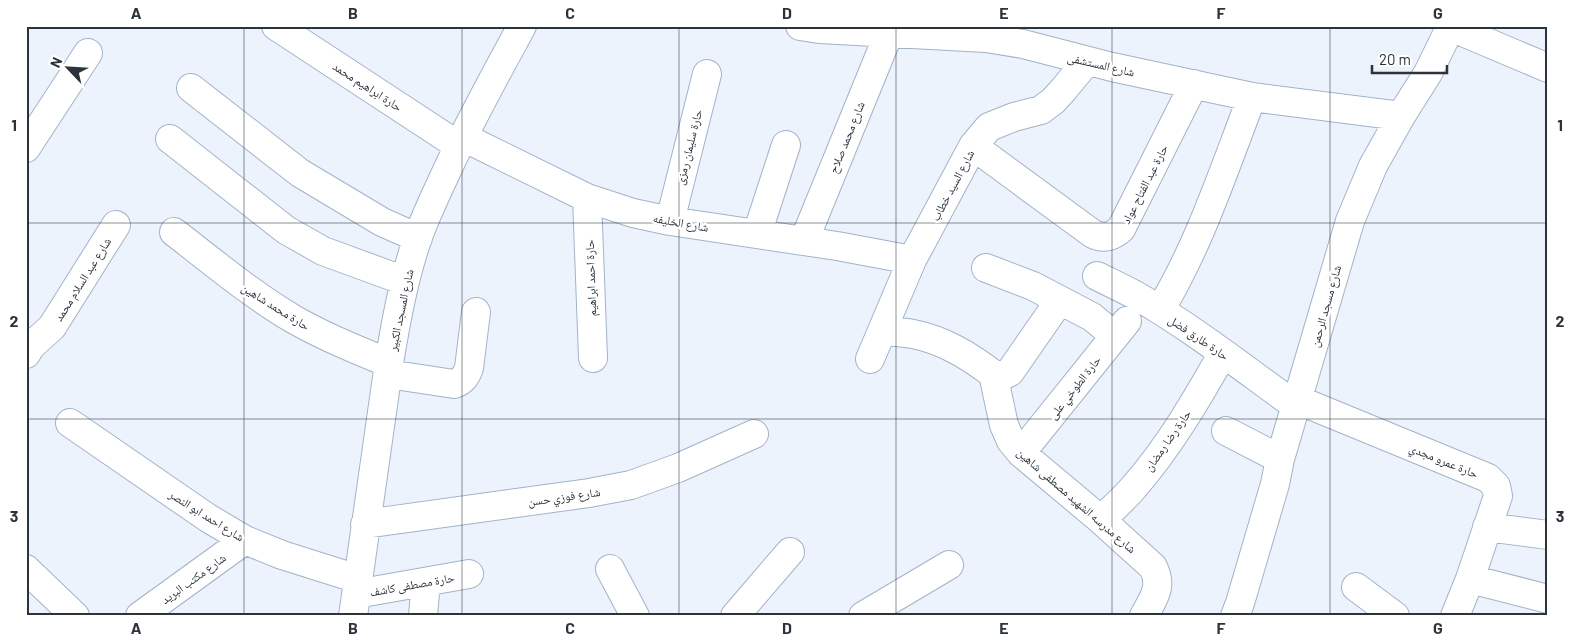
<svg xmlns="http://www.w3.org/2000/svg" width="1574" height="642" viewBox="0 0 1574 642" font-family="Barlow,'Noto Naskh Arabic',sans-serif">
  <rect width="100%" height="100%" fill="#ecf3fc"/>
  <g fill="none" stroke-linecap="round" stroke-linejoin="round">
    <defs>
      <path id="minor" d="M276,26l183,120
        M800,26l19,3 167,9 37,6 89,23 140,30 149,19
        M1451,27l97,41
        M191,88l109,85 82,49 36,16
        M463,137l124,61 46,15 37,8 167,25 75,14
        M170,139l116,91 37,21 82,30
        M973,146l120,88c11,5 19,3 28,-5l73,-145
        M26,148l62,-95
        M587,198l6,160
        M670,221l37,-147
        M174,232c39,30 78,63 121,88 30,17 62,30 94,43
        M757,234l29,-89
        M804,241l85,-208
        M986,268l47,18 59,31 23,19
        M1097,276c12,6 25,12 38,19 56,32 108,73 161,111
        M1160,310c40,-66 64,-141 92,-213
        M882,331c10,1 21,1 31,3 30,6 55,21 80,40l11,51 7,16 10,12 80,67 52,47c10,20 1,30 -9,49
        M26,354l5,-8 21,-19 64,-102
        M870,359l42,-99 61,-114 16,-19 25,-10 27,-7 12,-9 11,-12 23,-28
        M388,374l66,10c9,-3 12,-8 15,-16l7,-56
        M993,374l9,2 8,-4 50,-72
        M1298,400l190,78 8,8 2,10 -28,83 -15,37
        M70,423l138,95 37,22 37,15 76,24
        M1226,431l54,28
        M1021,453l106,-132
        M1101,520c11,-11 23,-21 33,-33 35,-40 63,-88 89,-134
        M365,524l224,-31 42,-8 47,-17 76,-34
        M1487,527l61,8
        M26,569l49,47
        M610,569l25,47
        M1470,579l78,20
        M1356,587l39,29
        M356,594l113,-20
        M140,616l105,-76
        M353,616l36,-253c7,-42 15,-86 29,-126 9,-25 21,-49 32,-73 22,-47 47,-92 72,-138
        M423,616l3,-34
        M735,616l55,-64
        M863,616l86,-51
        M1235,616l5,-13 35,-119 5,-25 70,-238 23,-55 28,-50 27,-43 23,-47"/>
    </defs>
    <use href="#minor" stroke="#a2b3c8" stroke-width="30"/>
    <use href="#minor" stroke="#fff" stroke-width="28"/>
  </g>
  <path fill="none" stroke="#2c333b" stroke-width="1" stroke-opacity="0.55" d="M244,26v590M462,26v590M679,26v590M896,26v590M1112,26v590M1330,26v590M26,223h1522M26,419h1522"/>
  <g text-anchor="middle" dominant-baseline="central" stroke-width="5" stroke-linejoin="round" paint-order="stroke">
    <g font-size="12" fill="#2c333b" stroke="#fff">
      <text transform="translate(1101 64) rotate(13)">شارع المستشفى</text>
      <text transform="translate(368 86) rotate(33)">حارة ابراهيم محمد</text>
      <text transform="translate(846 137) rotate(-68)">شارع محمد صلاح</text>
      <text transform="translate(688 147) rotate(-76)">حارة سليمان رمزى</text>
      <text transform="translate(1144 184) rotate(-63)">حارة عبد الفتاح عواد</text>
      <text transform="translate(952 185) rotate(-62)">شارع السيد خطاب</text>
      <text transform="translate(681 222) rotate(10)">شارع الخليفه</text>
      <text transform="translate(590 278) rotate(-92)">حارة احمد ابراهيم</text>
      <text transform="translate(82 279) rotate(-58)">شارع عبد السلام محمد</text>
      <text transform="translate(276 306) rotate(32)">حارة محمد شاهين</text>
      <text transform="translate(1325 306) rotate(-74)">شارع مسجد الرحمن</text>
      <text transform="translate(400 310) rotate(-78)">شارع المسجد الكبير</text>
      <text transform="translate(1199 337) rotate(34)">حارة طارق فضل</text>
      <text transform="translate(1074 387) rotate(-52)">حارة الطوخي على</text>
      <text transform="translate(1167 440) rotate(-55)">حارة رضا رمضان</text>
      <text transform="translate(1444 460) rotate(22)">حارة عمرو مجدي</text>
      <text transform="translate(564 496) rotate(-8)">شارع فوزي حسن</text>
      <text transform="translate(1077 500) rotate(41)">شارع مدرسه الشهيد مصطفى شاهين</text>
      <text transform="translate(207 515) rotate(32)">شارع احمد ابو النصر</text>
      <text transform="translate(193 578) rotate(-36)">شارع مكتب البريد</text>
      <text transform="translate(412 584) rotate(-10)">حارة مصطفى كاشف</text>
    </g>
  </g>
  <rect width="1574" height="642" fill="none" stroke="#ffffff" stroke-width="55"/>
  <g transform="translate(68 68) rotate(295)" stroke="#ffffff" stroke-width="4" paint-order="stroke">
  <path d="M0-4L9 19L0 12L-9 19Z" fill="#2c333b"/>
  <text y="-8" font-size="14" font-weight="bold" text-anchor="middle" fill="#2c333b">N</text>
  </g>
  <path d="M1372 65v8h75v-8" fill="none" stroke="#2c333b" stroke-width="2.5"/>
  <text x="1379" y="65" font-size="15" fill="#2c333b" stroke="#ffffff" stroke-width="4" paint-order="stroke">20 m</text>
  <rect x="28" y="28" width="1518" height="586" fill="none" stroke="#2c333b" stroke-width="2"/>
  <g font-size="16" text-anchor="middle" font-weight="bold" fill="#2c333b">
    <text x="136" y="19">A</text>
    <text x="353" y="19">B</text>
    <text x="570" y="19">C</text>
    <text x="787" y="19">D</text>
    <text x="1004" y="19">E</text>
    <text x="1221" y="19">F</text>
    <text x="1438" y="19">G</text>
    <text x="14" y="131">1</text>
    <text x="1560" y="131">1</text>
    <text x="14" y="327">2</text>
    <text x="1560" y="327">2</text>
    <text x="14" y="522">3</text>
    <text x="1560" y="522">3</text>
    <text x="136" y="634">A</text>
    <text x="353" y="634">B</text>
    <text x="570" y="634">C</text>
    <text x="787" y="634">D</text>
    <text x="1004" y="634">E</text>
    <text x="1221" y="634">F</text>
    <text x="1438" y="634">G</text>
  </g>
</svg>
